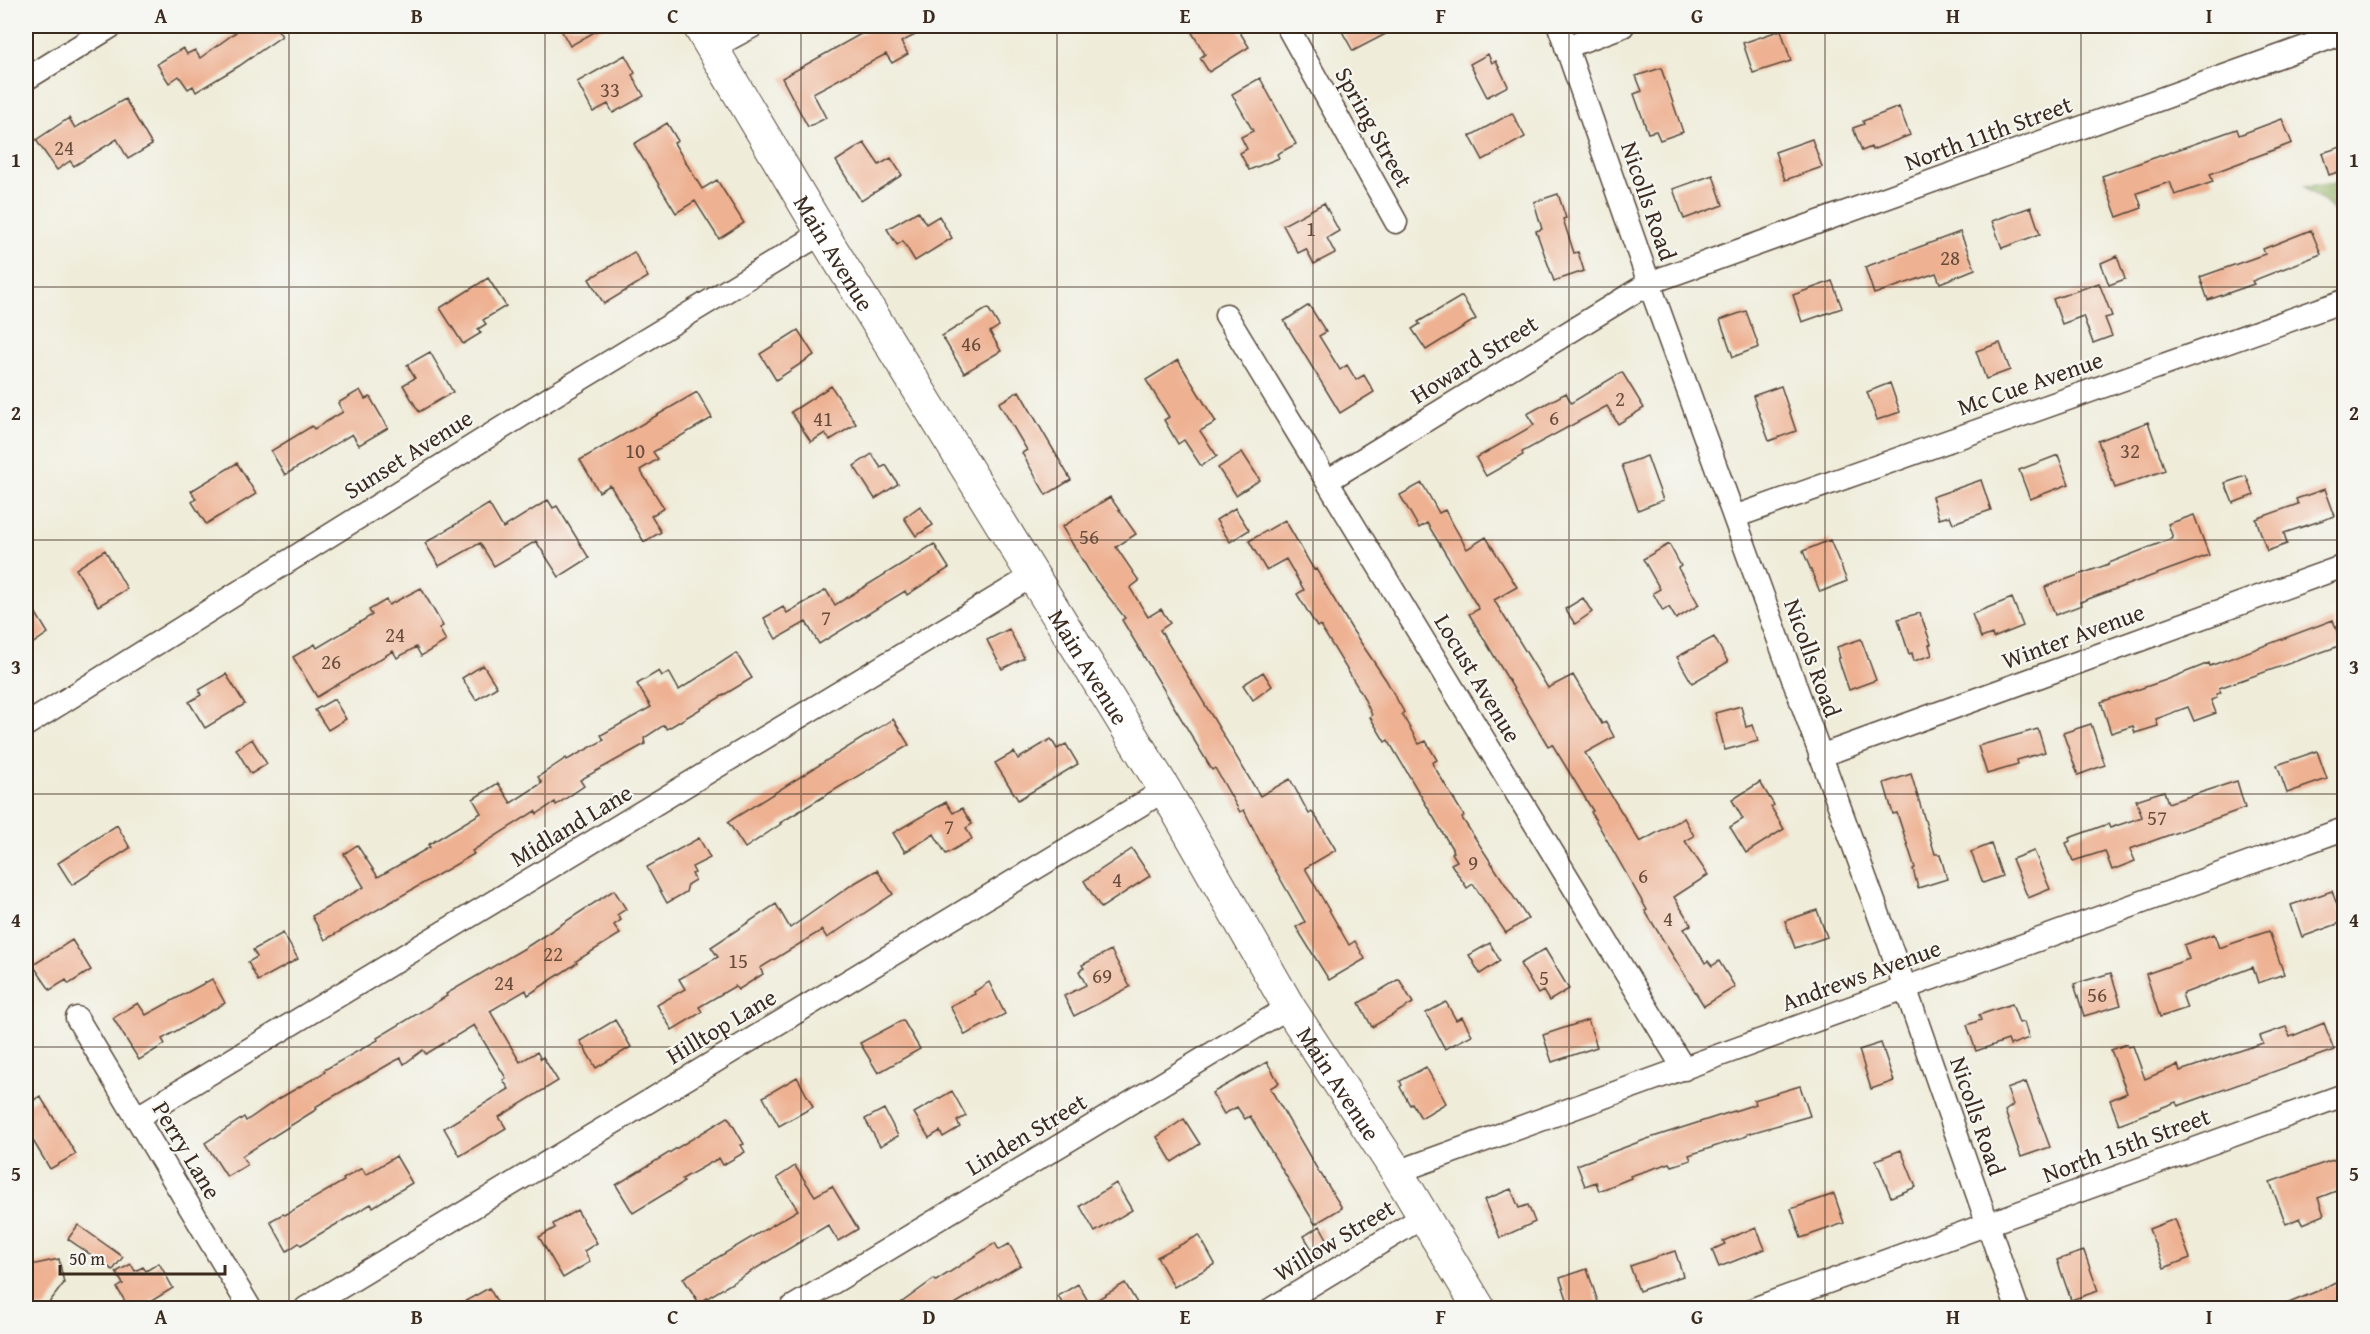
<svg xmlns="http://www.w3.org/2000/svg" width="2370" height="1334" viewBox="0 0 2370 1334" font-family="'Gentium Book Plus',serif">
  <rect width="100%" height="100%" fill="#f6f6f2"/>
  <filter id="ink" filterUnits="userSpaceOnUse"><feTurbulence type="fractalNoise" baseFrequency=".0167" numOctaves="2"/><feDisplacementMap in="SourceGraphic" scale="12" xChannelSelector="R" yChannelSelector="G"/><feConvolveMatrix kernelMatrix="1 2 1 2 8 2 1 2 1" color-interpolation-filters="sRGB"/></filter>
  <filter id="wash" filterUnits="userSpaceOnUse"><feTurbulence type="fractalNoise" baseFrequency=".008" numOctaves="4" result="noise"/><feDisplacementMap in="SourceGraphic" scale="24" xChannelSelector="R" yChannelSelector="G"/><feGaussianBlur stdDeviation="1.35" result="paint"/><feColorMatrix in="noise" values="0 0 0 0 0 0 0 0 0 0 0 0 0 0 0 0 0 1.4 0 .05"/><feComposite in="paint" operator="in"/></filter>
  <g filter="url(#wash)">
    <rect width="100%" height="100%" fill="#efecd9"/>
    <path fill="#92b063" stroke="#666d40" stroke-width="1.5" d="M2344,183v90c-7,-16 3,-38 -5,-55 -8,-15 -23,-20 -34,-32z"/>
    <g id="blocks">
      <path fill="#eeb192" d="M232,26h43l7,10 -43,30 -43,26 -3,-6 -5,3 -9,-13 -10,7 -12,-19 26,-16 4,6 8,-4 5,8 36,-26z
        M559,26h46l-35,20z
        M875,26h58l-32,16 7,12 -16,9 -6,-9 -73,39 13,25 -18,9 -26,-49z
        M1188,26h48l13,21 -40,25 -9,-14 5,-4z
        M1339,26h62l-48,25z
        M1781,30l10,31 -38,12 -10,-30z
        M1488,54l4,9 4,-2 12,25 -21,11 -17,-33z
        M625,55l10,18 -3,2 12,21 -31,17 -5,-9 -15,8 -16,-30z
        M1661,68l22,64 -23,8 -4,-9 -8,2 -14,-39 8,-3 -6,-15z
        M1260,78l36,66 -19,10 2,4 -30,12 -9,-17 7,-4 -6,-12 12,-6 -21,-37z
        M125,99l27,46 -24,14 -11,-20 -43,27 -4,-5 -13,9 -21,-30 33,-22 6,10z
        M1899,107l11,28 -38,15 -1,-3 -9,4 -9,-23 11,-4 -1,-3z
        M1512,113l13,24 -42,23 -13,-24z
        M2282,119l10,24 -82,31 3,8 -38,13 -5,-13 -33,11 5,15 -25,9 -15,-41 135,-47 2,6z
        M667,123l11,18 -4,2 28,46 15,-9 27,43 -25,16 -24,-38 -19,12 -42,-69z
        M1812,139l10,28 -37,13 -10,-28z
        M864,143l15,22 12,-7 11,17 -41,26 -25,-40z
        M2344,146v24l-15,5 -7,-22z
        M1713,175l10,30 -39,14 -11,-30z
        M1558,194l8,24 -3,1 11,34 4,-1 6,19 -30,10 -18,-50 6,-2 -8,-27z
        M1324,203l15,28 -12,7 8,15 -21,11 -8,-15 -8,4 -15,-28z
        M2031,207l9,27 -38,14 -10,-27z
        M918,211l8,13 13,-8 13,22 -37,23 -12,-20 -6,4 -10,-16z
        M2311,230l10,24 -69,27 2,3 -46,16 -8,-23 65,-23 -2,-5z
        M1960,232l15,37 -35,14 -4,-10 -62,21 -9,-27z
        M634,252l14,25 -44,27 -15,-25z
        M2117,256l8,23 -16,6 -8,-22z
        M488,278l18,28 -23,14 3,4 -8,5 3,4 -18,11 -23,-36z
        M1832,281l10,27 -40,14 -9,-27z
        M2099,283l13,33 -7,2 7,18 -19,7 -10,-27 -21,8 -9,-25z
        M1462,296l14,23 -50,31 -14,-21 8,-5 -2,-2z
        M1309,305l17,27 -7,4 21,34 7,-5 9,15 8,-5 10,17 -34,21 -56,-92z
        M988,308l11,18 -9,6 11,19 -37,22 -22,-37z
        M1746,311l13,36 -26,10 -13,-37z
        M798,330l16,25 -38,25 -16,-26z
        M2000,343l10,27 -24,9 -10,-28z
        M430,352l23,40 -34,20 -16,-27 12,-7 -8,-13z
        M1178,360l38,62 -16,9 17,25 -16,10 -17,-26 -6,4 -14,-24 5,-3 -23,-37z
        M1622,372l22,36 -26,16 -11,-18 -85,46 1,3 -37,21 -10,-18 58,-33 -7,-11 39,-21 5,10z
        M1890,383l10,29 -23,8 -10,-28z
        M831,386l25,38 -26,16 -5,-7 -14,9 -20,-30z
        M1781,386l15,45 -27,10 -16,-45z
        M360,390l5,9 5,-2 18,31 -29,17 -7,-11 -67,41 -14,-24 41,-25 2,3 29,-17 -5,-9z
        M1019,391l52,89 -25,15 -24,-42 5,-3 -28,-47z
        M697,392l15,26 -59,34 5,7 -18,11 24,38 -13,8 10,16 -17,10 -34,-57 -11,7 -19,-32z
        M2148,422l17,48 -50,18 -17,-47z
        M1242,452l18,28 -24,15 -18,-27z
        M872,454l9,14 5,-3 12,19 -23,15 -21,-33z
        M2058,455l11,29 -39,15 -11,-29z
        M1647,456l16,44 -25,10 -16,-45z
        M237,463l19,31 -50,30 -14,-22 4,-3 -5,-8z
        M2246,476l8,19 -21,8 -8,-20z
        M1981,480l10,30 -38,13 -3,-7 -11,3 -7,-22z
        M1422,483l17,30 6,-3 22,39 19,-12 31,50 -23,13 54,88 25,-13 29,49 4,-2 8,15 -29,16 55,89 44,-24 10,18 -9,5 23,34 -34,22 17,28 -7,4 21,34 3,-2 4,5 7,-5 16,26 -31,19 -59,-95 2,-1 -56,-98 2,-1 -41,-67 -4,2 -79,-132 10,-5 -52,-86 -8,5 -19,-33z
        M2325,489l10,27 -51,17 3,11 -20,7 -11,-32 42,-15 -2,-5z
        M1110,497l26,37 -20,13 23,34 -9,7 18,29 13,-8 9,14 -10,7 100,166 30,-17 19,35 3,-2 6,8 18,30 -31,18 44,77 6,-4 10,18 -36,21 -33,-53 9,-5 -40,-70 -21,-42 -4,2 -25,-44 -3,2 -90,-150 3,-2 -34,-44 -29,-47z
        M548,500l5,8 4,-2 32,52 -30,19 -23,-36 -42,25 -14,-23 -41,23 -14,-23 64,-39 14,24z
        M920,506l13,19 -17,11 -12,-18z
        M1235,508l14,22 -19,12 -14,-22z
        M2194,515l15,40 -118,43 -11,4 2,3 -27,10 -10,-28 64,-23v-1l64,-25 -5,-14z
        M1285,520l29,50 2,-1 37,62 33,49 18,32 -2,2 17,30 7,-3 11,19 -5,3 32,53 -2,2 66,101 -22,14 -33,-49 -6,4 -16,-24 6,-3 -5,-8 2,-1 -66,-112 -3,2 -15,-25 2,-2 -10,-21 -42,-69 -3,2 -20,-33 7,-4 -18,-31 -20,11 -17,-29z
        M1830,540l17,41 -27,11 -17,-41z
        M934,544l15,24 -42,27 -2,-4 -86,53 -13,-22 -30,17 -12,-21 19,-11 4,6 39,-23 9,15z
        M1669,544l12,22 -3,2 21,37 -23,14 -7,-12 -6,4 -10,-18 7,-4 -17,-30z
        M105,550l22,39 -29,17 -22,-37z
        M421,588l22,38 -4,2 7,13 -25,15 -5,-9 -19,11 -4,-7 -76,46 -24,-40 22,-13 2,4 55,-33 -3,-5 17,-10 3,5z
        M26,597l22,36 -22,15z
        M1583,598l9,14 -17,12 -10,-15z
        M2012,598l11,28 -30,12 -1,-4 -11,4 -9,-24z
        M1920,613l11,31 -2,1 3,10 -18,6 -2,-8 -3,1 -11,-35z
        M2333,620l9,25 -123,43 2,5 -5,1 1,4 -6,2 5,13 -22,8 -6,-14 -32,12 2,7 -23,7 -2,-7 -22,7 -10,-31 65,-22 43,-17 1,3z
        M1009,629l15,29 -22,11 -15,-29z
        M1714,637l14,25 -36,21 -15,-26z
        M1861,639l15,41 -27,10 -11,-32h2l-3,-11z
        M736,653l16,25 -85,51 -3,-4 -20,13 1,6 -65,36 4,6 -28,19 -1,-3 -18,12 -2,-3 -63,40 2,3 -149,86 -13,-24 52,-29 -20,-33 13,-9 21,32 52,-30 -2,-2 53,-32 -8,-14 25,-16 13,20 31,-20 -4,-6 28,-19 1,2 37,-20 -3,-5 50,-28 -14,-23 22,-13 3,5 7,-4 10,18z
        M483,665l14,22 -21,13 -14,-22z
        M1263,672l9,14 -19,14 -10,-15z
        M226,674l19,30 -40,24 -16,-26 12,-7 -2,-5z
        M334,699l12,20 -18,11 -13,-20z
        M1741,706l5,21 7,-2 5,16 -33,9 -10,-37z
        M893,719l16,26 -129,78 1,1 -36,24 -17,-26z
        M2091,724l14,41 -27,10 -15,-42z
        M2038,729l7,23 -28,8 1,5 -31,9 -9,-28z
        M252,739l15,25 -16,10 -15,-25z
        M1051,739l6,10 9,-5 12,20 -60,36 -23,-37 19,-11 4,7z
        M2317,751l10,28 -40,14 -10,-28z
        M1911,774l24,80h5l7,25 -29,9 -5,-19 2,-1 -18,-55 -4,1 -9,-31z
        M2237,781l8,27 -115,41 5,12 -23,9 -7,-19 -32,10 -7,-18 4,-2 -1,-3 39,-14 2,4 32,-11 -6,-17 28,-9 4,12z
        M1760,782l14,23 -3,2 13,22 -38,24 -16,-26 13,-8 -11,-19z
        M946,802l7,11 9,-5 10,16 -6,4 6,11 -26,15 -12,-20 -29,18 -12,-19z
        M117,825l13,23 -58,37 -14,-22z
        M699,838l11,20 -18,9 3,6 -3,1 3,6 -7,4 -2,8 -19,11 -20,-36z
        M1991,844l11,32 -19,7 -12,-31z
        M1132,849l18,27 -49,32 -17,-27z
        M2034,851l16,38 -22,9 -16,-39z
        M877,870l16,24 -66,44 -5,-8 -62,38 3,6 -25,16 -3,-4 -36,21 3,5 -30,18 -15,-25 28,-16 -6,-10 39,-22 -7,-10 65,-43 14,24 63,-44z
        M614,890l12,19 -9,6 4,5 -7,5 6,9 -44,27 1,2 -49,32 -2,-5 -36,21 30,51 17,-10 4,7 2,-2 15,24 -59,36 7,11 -46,28 -16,-28 65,-39 -6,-9 3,-2 -32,-53 -48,29 -3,-4 -19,14 -3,-6 -8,4 -78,45 2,2 -75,47 5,9 -20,12 -22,-34 39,-26 2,4 29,-20 50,-29 -1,-2 54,-30 -1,-2 70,-42 -1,-2 79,-46z
        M2332,891l11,31 -41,15 -11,-32z
        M1817,910l10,27 -32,11 -10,-27z
        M2269,931l15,43 -26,9 -5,-16 -71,27 5,14 -27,9 -14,-43 43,-15 -5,-14 30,-11 5,14z
        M283,933l15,26 -40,22 -10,-19 9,-5 -4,-7z
        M72,940l19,30 -22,14 -3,-4 -16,10 -17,-25z
        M1490,943l10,18 -20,13 -11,-19z
        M1545,949l24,40 -20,12 -6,-10 -5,3 -18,-30z
        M1111,950l19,37 -56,29 -10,-20 22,-11 -7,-14 5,-3 -2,-3z
        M2111,973l10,32 -37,11 -10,-32z
        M212,979l13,24 -63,36 3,5 -26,16 -26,-42 25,-15 8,12z
        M1399,979l14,24 -41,24 -13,-24z
        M989,982l16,32 -40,21 -15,-29 25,-12 -1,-2z
        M1446,1002l10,18 6,-3 10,18 -27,14 -19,-36z
        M2012,1004l7,19 5,-1 5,16 -19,7 -2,-5 -32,11 -9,-26 14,-5 -2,-5z
        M615,1020l16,27 -35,21 -16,-27z
        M903,1020l17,29 -42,24 -18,-30z
        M1588,1020l9,27 -45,15 -9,-27z
        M2324,1023l10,27 -156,56 -2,-4 -57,22 -9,-24 17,-7 -16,-43 16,-6 1,3 5,-1 12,33 33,-14 2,6 83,-28 -3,-7 26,-9 4,10z
        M1881,1043l13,38 -23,8 -12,-39z
        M1267,1062l12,21 -9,5 50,86h1l21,34 -27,16 -65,-108 -5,3 -8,-12 -13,7 -12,-21z
        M1426,1067l20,36 -25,15 -9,-15 -2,2 -10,-18 2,-2 -2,-4z
        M797,1077l16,30 -34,19 -16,-29z
        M2026,1082l24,65 -29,10 -16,-46 8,-6 -6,-16z
        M1800,1086l10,30 -63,18v2l-58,19 2,5 -19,6 -2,-3 -40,13 1,2 -32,13 -3,-9 -11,4 -8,-21 70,-26 109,-35 -2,-4z
        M952,1091l14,25 -9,5 3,6 -17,10 -3,-6 -11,7 -15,-25z
        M40,1096l36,58 -26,15 -24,-40v-24z
        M884,1109l14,27 -18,10 -15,-27z
        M728,1117l16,27 -3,1 4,7 -22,13 -4,-7 -37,21 2,3 -51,31 -17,-28z
        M1184,1119l16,25 -28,18 -15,-25z
        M1901,1150l15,37 -25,10 -15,-37z
        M396,1156l16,27 -39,24 -2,-3 -70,41 -2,-2 -12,8 -17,-30 13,-7 2,1 59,-34 -1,-2 19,-11 4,7z
        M2344,1156v32l-26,10 6,17 -21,9 -3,-6 -14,6 -16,-42z
        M795,1166l20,30 17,-10 26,43 -20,12 -10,-16 -129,78 -16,-25 115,-68 -21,-32z
        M1116,1183l16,27 -37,22 -15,-26z
        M1511,1189l8,19 9,-3 7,17 -35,16 -16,-38z
        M1834,1194l10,29 -43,15 -10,-29z
        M577,1210l20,33 -13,8 6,11 -27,16 -24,-41 16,-9 -2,-4z
        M2175,1219l15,39 -26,10 -15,-39z
        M78,1225l45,32 -10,13 -45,-31z
        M1320,1226l10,18 -16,9 -10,-17z
        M1756,1227l9,22 -46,18 -7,-17 13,-6 -2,-3z
        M1199,1235l16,29 -41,23 -17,-30z
        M995,1243l4,7 10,-6 12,21 -73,43h-54l40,-29 2,2z
        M1675,1251l8,25 -44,15 -9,-25z
        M2084,1251l14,40 -27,9 -14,-40z
        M59,1259l5,24 -19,25h-19v-42z
        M159,1263l14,25 -33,20h-11l-12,-20 6,-4 -7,-12 15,-8 4,7 8,-4 3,4z
        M1587,1269l13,39h-30l-10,-30z
        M2344,1280v28h-67z
        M1125,1283l15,25h-57z
        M1078,1284l10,17 -12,7h-11l-7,-12z
        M489,1288l12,20h-48z"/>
    </g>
  </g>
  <g filter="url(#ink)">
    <use href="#blocks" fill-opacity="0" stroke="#56473a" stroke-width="1.5"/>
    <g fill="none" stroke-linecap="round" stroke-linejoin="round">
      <defs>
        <path id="street" d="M1287,26l109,196
          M1559,26l90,257 256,704 112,321
          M1566,47l57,-21
          M712,48l41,-22
          M26,79l86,-53
          M1226,315l458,754
          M1327,481l322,-198 695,-250
          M1734,517l610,-216
          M26,725l527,-329 269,-163
          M1820,756l524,-190
          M77,1018l173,290
          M136,1118l896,-542
          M1397,1172l947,-343
          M306,1308l859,-518
          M791,1308l498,-301
          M1273,1308l150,-91
          M1756,1308l588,-213"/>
        <g id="secondary">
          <path id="s1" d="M699,26l123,207 343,557 124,217 108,165 82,136"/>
        </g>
      </defs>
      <use href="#street" stroke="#56473a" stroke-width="25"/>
      <use href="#secondary" stroke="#56473a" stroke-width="34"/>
      <use href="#street" stroke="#fff" stroke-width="22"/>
      <use href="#secondary" stroke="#fff" stroke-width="32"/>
    </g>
  </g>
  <path fill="none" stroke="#3b2a1e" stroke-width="1.5" stroke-opacity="0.55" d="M289,26v1282M545,26v1282M801,26v1282M1057,26v1282M1313,26v1282M1569,26v1282M1825,26v1282M2081,26v1282M26,287h2318M26,540h2318M26,794h2318M26,1047h2318"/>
  <g text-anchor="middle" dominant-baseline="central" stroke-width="4.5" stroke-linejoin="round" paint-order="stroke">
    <g font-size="21" fill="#684c3b">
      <text x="610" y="89">33</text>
      <text x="64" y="147">24</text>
      <text x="1311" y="228">1</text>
      <text x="1950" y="257">28</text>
      <text x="971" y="343">46</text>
      <text x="1620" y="398">2</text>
      <text x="1554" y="417">6</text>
      <text x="823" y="418">41</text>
      <text x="635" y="450">10</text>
      <text x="2130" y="450">32</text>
      <text x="1089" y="536">56</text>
      <text x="826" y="617">7</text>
      <text x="395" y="634">24</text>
      <text x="331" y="661">26</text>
      <text x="2157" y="817">57</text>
      <text x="949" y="826">7</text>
      <text x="1473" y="862">9</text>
      <text x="1643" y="875">6</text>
      <text x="1117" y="879">4</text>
      <text x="1668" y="918">4</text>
      <text x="553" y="953">22</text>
      <text x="738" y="960">15</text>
      <text x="1102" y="975">69</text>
      <text x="1544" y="977">5</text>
      <text x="504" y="982">24</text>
      <text x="2097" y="994">56</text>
    </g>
    <g font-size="24" fill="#3b2a1e" stroke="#f6f6f2">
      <text transform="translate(1374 127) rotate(61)">Spring Street</text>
      <text transform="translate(1988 133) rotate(-20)">North 11th Street</text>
      <text transform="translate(1649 201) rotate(71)">Nicolls Road</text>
      <text stroke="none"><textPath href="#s1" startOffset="264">Main Avenue</textPath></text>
      <text transform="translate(1474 359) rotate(-32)">Howard Street</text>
      <text transform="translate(2030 383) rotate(-19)">Mc Cue Avenue</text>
      <text transform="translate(408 454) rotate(-32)">Sunset Avenue</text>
      <text transform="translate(2073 636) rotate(-20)">Winter Avenue</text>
      <text transform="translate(1813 658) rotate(70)">Nicolls Road</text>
      <text stroke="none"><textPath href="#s1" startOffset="750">Main Avenue</textPath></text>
      <text transform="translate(1478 678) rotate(59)">Locust Avenue</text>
      <text transform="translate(571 825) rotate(-31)">Midland Lane</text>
      <text transform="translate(1861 975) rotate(-20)">Andrews Avenue</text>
      <text transform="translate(721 1026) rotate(-31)">Hilltop Lane</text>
      <text stroke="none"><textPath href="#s1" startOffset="1236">Main Avenue</textPath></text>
      <text transform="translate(1978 1116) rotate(71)">Nicolls Road</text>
      <text transform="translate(1026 1134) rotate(-31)">Linden Street</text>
      <text transform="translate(2126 1145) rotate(-20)">North 15th Street</text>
      <text transform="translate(187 1150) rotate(59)">Perry Lane</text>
      <text transform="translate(1334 1240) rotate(-31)">Willow Street</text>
    </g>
  </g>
  <rect width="2370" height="1334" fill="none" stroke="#f6f6f2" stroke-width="66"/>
  <path d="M60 1265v9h165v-9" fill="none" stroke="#3b2a1e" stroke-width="3"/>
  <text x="69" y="1265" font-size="18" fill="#3b2a1e" stroke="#f6f6f2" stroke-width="4.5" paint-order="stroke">50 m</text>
  <rect x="33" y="33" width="2304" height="1268" fill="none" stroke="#3b2a1e" stroke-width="2"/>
  <g font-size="20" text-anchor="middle" font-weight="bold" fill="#3b2a1e">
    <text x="161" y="23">A</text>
    <text x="417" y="23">B</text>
    <text x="673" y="23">C</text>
    <text x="929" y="23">D</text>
    <text x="1185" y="23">E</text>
    <text x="1441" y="23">F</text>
    <text x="1697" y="23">G</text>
    <text x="1953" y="23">H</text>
    <text x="2209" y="23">I</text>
    <text x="16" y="167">1</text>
    <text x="2354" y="167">1</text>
    <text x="16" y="420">2</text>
    <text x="2354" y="420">2</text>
    <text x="16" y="674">3</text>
    <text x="2354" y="674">3</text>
    <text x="16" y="927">4</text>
    <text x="2354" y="927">4</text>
    <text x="16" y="1181">5</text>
    <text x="2354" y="1181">5</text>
    <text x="161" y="1324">A</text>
    <text x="417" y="1324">B</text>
    <text x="673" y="1324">C</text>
    <text x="929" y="1324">D</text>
    <text x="1185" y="1324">E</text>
    <text x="1441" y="1324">F</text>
    <text x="1697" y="1324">G</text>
    <text x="1953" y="1324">H</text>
    <text x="2209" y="1324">I</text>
  </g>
</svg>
